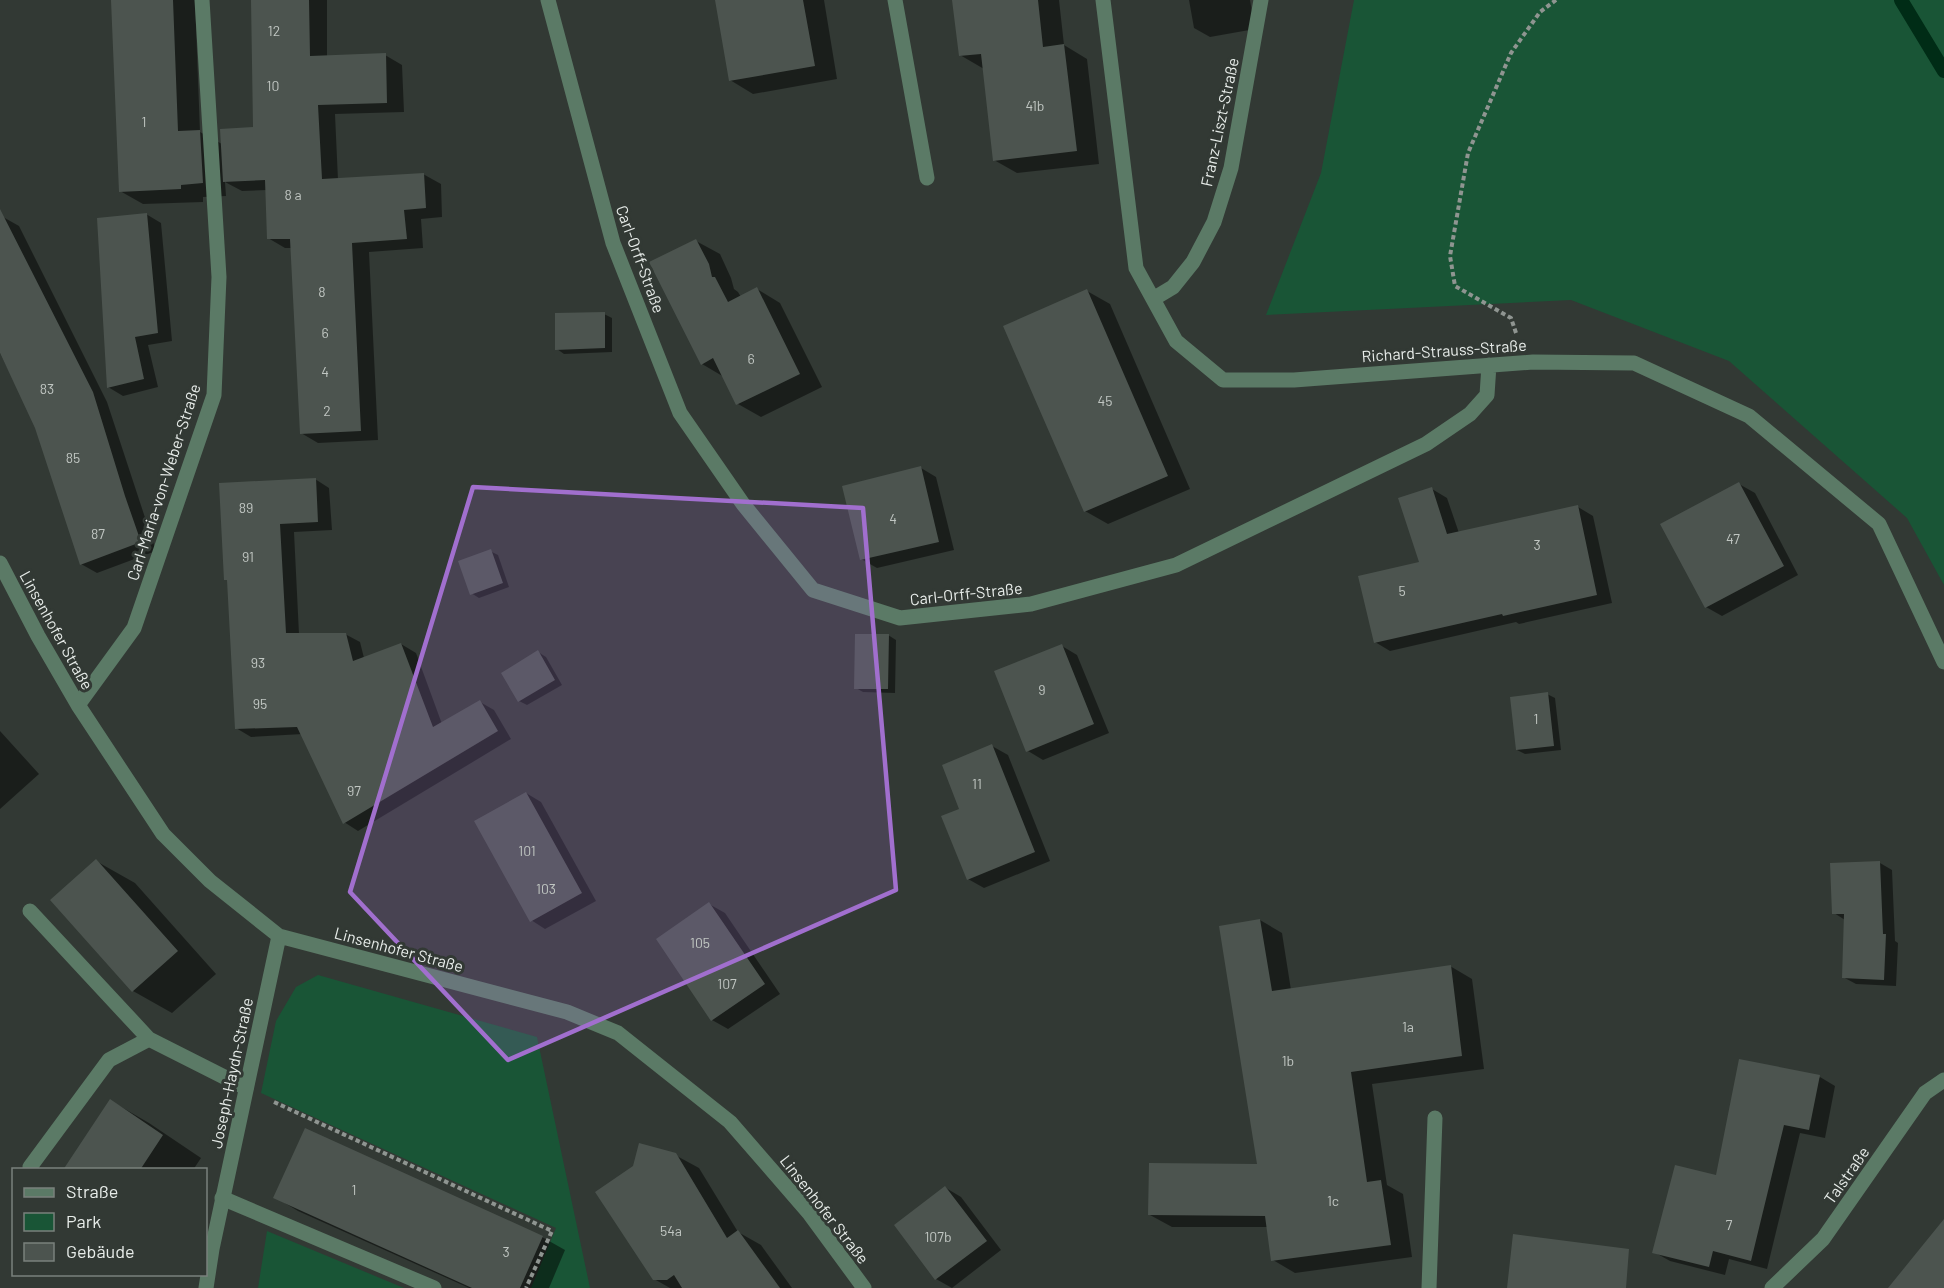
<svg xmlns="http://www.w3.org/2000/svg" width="1944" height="1288" viewBox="0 0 1944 1288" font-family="Barlow,sans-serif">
  <rect width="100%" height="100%" fill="#323934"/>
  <path fill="#195536" d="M1354,0h590v585l-37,-67 -178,-157 -158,-61 -305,15 55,-142z
    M318,975l219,62 53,251h-59l25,-60 -295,-135 15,-72 20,-34z
    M267,1231l137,57h-146z"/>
  <path fill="#0007" d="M112,0h83l5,132 22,12 32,-16 -2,-128h75v57l58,-2 17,10 2,47 -69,2 3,66 85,-6 18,10 1,33 -21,2 2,29 -54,4 9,188 -60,3 -17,-10 -9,-185h-7l-17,-10 -1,-48 -25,1 -17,-9 1,14 -23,1v5l-60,2 -23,-13z
    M716,0h108l13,79 -84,15 -23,-14z
    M954,0h105l5,45 23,14 12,105 -82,9 -23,-13 -10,-91 -24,-14z
    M1189,0h61l5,29 -45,8 -16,-9z
    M146,214l15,9 11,118 -24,4 10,42 -35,9 -15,-9z
    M3,217l16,9 88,176 49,149 -59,22 -16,-9 -44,-136 -37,-75v-134z
    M696,241l24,13 11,24 3,11 4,3 3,5 16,-8 23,14 42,84 -61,30 -23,-13 -14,-27 -22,-13z
    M1087,291l23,13 80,185 -82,35 -23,-13z
    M604,314l8,4v34l-48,2 -7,-5z
    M921,468l15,9 18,73 -77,18 -16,-9z
    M315,479l14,9 3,42 -38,2 5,102h46l15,8 4,16 37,-14 15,9 26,71 38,-22 14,8 17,29 -153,92 -14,-9 -41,-88 -52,3 -15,-9 -7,-148z
    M1739,484l16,9 43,82 -76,41 -16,-9z
    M1432,489l15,9 12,35 119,-26 15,9 19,87 -93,21 -3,-2 -126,29 -15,-9 46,-79z
    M490,551l8,4 11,32 -30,11 -8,-5z
    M888,635l8,5 -1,53 -32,-1 -7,-4z
    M1062,646l15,9 32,78 -66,27 -15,-9z
    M538,652l8,5 16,28 -35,20 -8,-4z
    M1547,694l8,4 6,52 -36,4 -8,-4z
    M0,731l39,43 -39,35z
    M992,746l16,9 42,106 -66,27 -16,-9z
    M526,793l15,9 55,99 -51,28 -14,-9z
    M96,861l39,22 81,91 -44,39 -39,-22z
    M1880,863l12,7 3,71 3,2 -2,43 -40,-2 -13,-7 2,-57 -11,-7z
    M709,904l16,9 55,81 -52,35 -16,-9z
    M1260,920l22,13 9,57 159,-24 22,13 12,90 -112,15 15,101 16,9 9,63 -117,16 -22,-13 -5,-33h-96l-22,-12 109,-50z
    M1820,1077l15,9 -10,52 -25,-5 -33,136 -38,-10 -4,16 -55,-14 -16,-9 63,-75z
    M111,1101l38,22 52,35 -8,12h-128z
    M675,1155l24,13 39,64 23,13 31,43h-122l-16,-9z
    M946,1188l15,9 40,53 -49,38 -16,-9z
    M275,1197l267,40 23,13 -16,38h-80l-171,-77z"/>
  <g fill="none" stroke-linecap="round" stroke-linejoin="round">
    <path stroke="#002c16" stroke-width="14" d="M1901,0l43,71"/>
  </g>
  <path fill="#4c544f" d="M111,0h62l5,131 22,-1 3,53 -22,2v4l-62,3z
    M251,0h58l1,56 76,-3 1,50 -69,2 4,74 102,-6 2,35 -22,2 3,29 -55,4 9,188 -61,3 -10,-195h-23l-2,-59 -42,2 -3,-53 33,-2z
    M715,0h88l12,66 -86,15z
    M952,0h86l5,47 21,-3 13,107 -84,10 -12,-107 -22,2z
    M0,209l93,183 32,104 16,46 -61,23 -45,-137 -35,-75z
    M147,213l11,120 -23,4 9,42 -37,9 -10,-170z
    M696,239l13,25 3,13h3l13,25 29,-15 43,87 -64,31 -23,-47 -12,7 -52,-103z
    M1087,289l81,187 -84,36 -81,-186z
    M605,312v36l-50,2v-37z
    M921,466l18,76 -79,18 -18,-74z
    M316,478l2,44 -38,2 6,109h60l7,28 48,-18 32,84 47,-27 18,31 -155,93 -46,-97 -62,2 -8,-149h-3l-5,-97z
    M1739,482l45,84 -79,42 -45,-84z
    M1432,487l15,47 131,-29 19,90 -94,21 -1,-2 -128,29 -16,-67 61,-14 -21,-64z
    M491,549l12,34 -33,12 -12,-34z
    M855,634h34l-1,55h-34z
    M1062,644l32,80 -68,28 -32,-81z
    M538,650l17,30 -37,22 -17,-29z
    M1548,692l6,54 -38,4 -6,-53z
    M992,744l43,108 -68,28 -26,-64 18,-7 -17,-44z
    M526,792l56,101 -52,29 -56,-101z
    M96,859l82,92 -46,41 -82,-92z
    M1880,861l3,73h3l-2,46 -42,-2 2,-64h-12l-2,-51z
    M709,902l56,82 -54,37 -55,-82z
    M1260,919l12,72 179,-26 11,91 -111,16 16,110 14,-2 10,65 -120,16 -6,-45 -117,-1 1,-52 108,1 -38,-238z
    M1739,1059l81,16 -11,55 -25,-5 -33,136 -38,-10 -4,16 -57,-14 23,-88 41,10z
    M110,1099l53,36 -23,35h-77z
    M305,1128l238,108 -23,52h-48l-199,-90z
    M639,1143l37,10 51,85 11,-8 42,58h-98l-8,-13 -7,5h-14l-58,-88 38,-26z
    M945,1186l42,55 -52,39 -41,-55z
    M1944,1219v69h-56z
    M1513,1234l116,15 -3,39h-119z"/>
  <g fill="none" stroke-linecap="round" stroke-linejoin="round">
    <path stroke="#8f9591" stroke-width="4" stroke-dasharray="4.5 3" stroke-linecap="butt" d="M1516,333l-5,-15 -56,-32 -5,-30 18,-103 43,-100 29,-41 16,-12
      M274,1102l278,129 -26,57"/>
    <path stroke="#5b7a66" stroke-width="15" d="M895,0l32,178
      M30,911l119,128 97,49
      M30,1167l79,-107 40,-21
      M222,1198l212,90
      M1429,1288l6,-170"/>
    <path stroke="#5b7a66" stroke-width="15" d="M548,0l65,243 67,170 63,91 70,86 87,28 131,-14 145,-39 250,-121 44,-30 17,-19 2,-30
      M1103,0l33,268 40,73 47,39h71l239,-18 101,1 115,53 130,108 65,138
      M1153,299l20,-12 20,-25 21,-40 17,-54 30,-168
      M0,563l38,73 40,69 85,129 47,47 69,55 288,76 51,21 112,89 79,91 55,75
      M78,705l56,-77 80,-233 5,-118 -17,-277
      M206,1288l6,-39 67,-313
      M1772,1288l51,-49 102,-146 19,-13"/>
  </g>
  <path fill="#a16fce" fill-opacity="0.2" stroke="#a16fce" stroke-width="4.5" stroke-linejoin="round" d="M473,487l390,21 33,382 -388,170 -158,-168z"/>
  <g text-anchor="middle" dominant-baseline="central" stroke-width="6" stroke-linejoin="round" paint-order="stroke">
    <g font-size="14" fill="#c0c6c2">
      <text x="274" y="30">12</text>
      <text x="273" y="85">10</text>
      <text x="1035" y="105">41b</text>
      <text x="144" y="121">1</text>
      <text x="293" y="194">8 a</text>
      <text x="322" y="291">8</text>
      <text x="325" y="332">6</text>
      <text x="751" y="358">6</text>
      <text x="325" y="371">4</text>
      <text x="47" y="388">83</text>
      <text x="1105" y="400">45</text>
      <text x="327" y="410">2</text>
      <text x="73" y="457">85</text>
      <text x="246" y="507">89</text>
      <text x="893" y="518">4</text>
      <text x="98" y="533">87</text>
      <text x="1733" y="538">47</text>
      <text x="1537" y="544">3</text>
      <text x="248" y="556">91</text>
      <text x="1402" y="590">5</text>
      <text x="258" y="662">93</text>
      <text x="1042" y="689">9</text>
      <text x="260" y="703">95</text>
      <text x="1536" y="718">1</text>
      <text x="977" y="783">11</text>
      <text x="354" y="790">97</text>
      <text x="527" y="850">101</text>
      <text x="546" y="888">103</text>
      <text x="700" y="942">105</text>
      <text x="727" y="983">107</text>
      <text x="1408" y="1026">1a</text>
      <text x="1288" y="1060">1b</text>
      <text x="354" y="1189">1</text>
      <text x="1333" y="1200">1c</text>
      <text x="1729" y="1224">7</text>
      <text x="671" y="1230">54a</text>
      <text x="938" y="1236">107b</text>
      <text x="506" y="1251">3</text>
    </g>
    <g font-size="16" fill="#e7ece9" stroke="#323934">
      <text transform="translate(1219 122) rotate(-78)">Franz-Liszt-Straße</text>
      <text transform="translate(641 259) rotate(70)">Carl-Orff-Straße</text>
      <text transform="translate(1444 350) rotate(-4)">Richard-Strauss-Straße</text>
      <text transform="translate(163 482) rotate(-72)">Carl-Maria-von-Weber-Straße</text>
      <text transform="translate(966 593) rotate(-6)">Carl-Orff-Straße</text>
      <text transform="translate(57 630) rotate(61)">Linsenhofer Straße</text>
      <text transform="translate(399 949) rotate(15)">Linsenhofer Straße</text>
      <text transform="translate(231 1073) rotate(-78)">Joseph-Haydn-Straße</text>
      <text transform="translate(1846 1175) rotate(-55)">Talstraße</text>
      <text transform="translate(825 1209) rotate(52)">Linsenhofer Straße</text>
    </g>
  </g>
  <rect x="12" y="1168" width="195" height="108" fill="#323934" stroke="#7a817c" stroke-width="1.5"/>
  <rect x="24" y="1188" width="30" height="9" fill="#5b7a66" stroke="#7a817c" stroke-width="1.5"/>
  <text x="66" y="1198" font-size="18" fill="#e7ece9">Straße</text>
  <rect x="24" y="1213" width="30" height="18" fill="#195536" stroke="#7a817c" stroke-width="1.5"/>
  <text x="66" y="1228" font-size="18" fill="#e7ece9">Park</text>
  <rect x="24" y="1243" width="30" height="18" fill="#4c544f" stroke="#7a817c" stroke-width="1.5"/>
  <text x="66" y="1258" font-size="18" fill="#e7ece9">Gebäude</text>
</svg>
